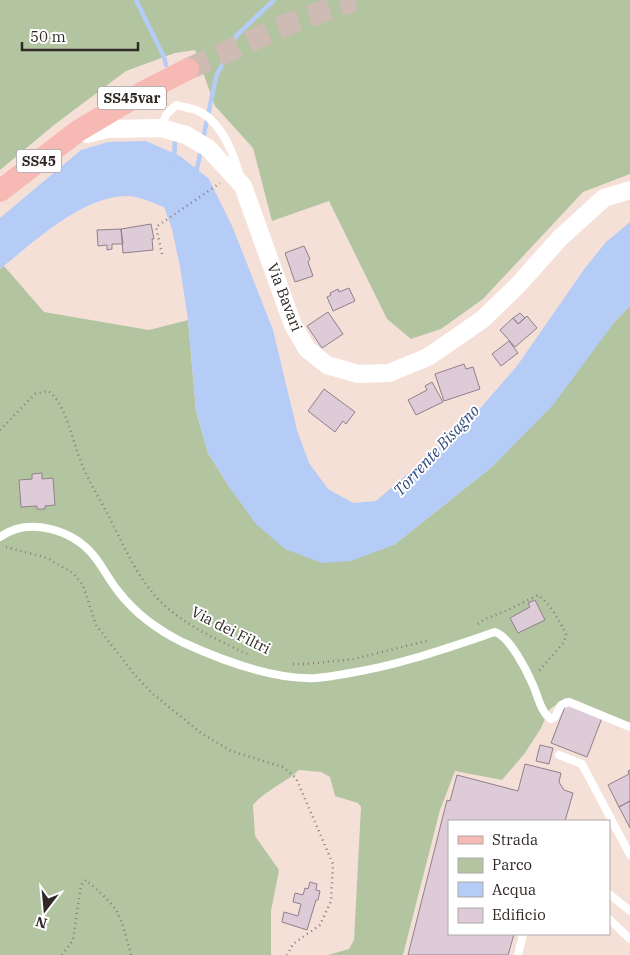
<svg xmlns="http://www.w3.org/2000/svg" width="630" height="955" viewBox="0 0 630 955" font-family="'IBM Plex Serif',serif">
  <rect width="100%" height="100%" fill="#f5e0d8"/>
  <path fill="#b3c5a0" d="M0,0h630v174l-47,18 -100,107 -42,30 -30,10 -24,-20 -58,-118 -57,20 -19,-73 -38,-42 -20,-56 -20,3 -49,18 -72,54 -54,45z
    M4,266l40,46 105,18 39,-10 8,91 12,42 22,35 164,57 99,-79 123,-146 14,-14v417l-55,-23 -10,-2 -16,12 -8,18 -16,25 -23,27 -47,-9 -15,39 -37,145h-75l21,-6 5,-9 7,-133 -3,-4 -23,-7 -5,-19 -9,-5 -22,-2c-14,13 -33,20 -46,35l2,31 24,34 -8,41v44h-271v-686z"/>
  <path fill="#b4ccf6" d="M146,141l34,15 29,23 24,49 40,102 24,100 12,33 19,26 25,14 23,-2 94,-81 47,-54 68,-98 21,-26 24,-20v84l-14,14 -63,85 -60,61 -99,79 -43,16 -29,2 -37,-14 -29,-25 -26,-36 -22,-35 -12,-42 -8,-91 -8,-53 -8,-38 -8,-22c-11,-4 -25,-11 -37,-11 -45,0 -93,46 -127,73v-51l81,-68 27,-8z"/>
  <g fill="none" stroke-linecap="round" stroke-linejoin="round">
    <path stroke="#b4ccf6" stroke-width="4.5" d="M136,0l28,57 2,8
      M203,139l13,-62 20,-41 38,-36
      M174,159l1,-18
      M196,173l5,-24"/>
  </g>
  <path fill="#ddcbd7" stroke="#907f8a" d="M151,224l3,15h-2l1,11 -30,3 -2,-24z
    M121,229l2,15h-11v5l-5,1v-5l-9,1 -1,-16z
    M304,246l6,13 -2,3 5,14 -18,6 -10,-29z
    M349,288l6,13 -22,10 -6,-14 4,-2 -1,-2 8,-4 1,3z
    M328,312l15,22 -21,14 -15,-22z
    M520,313l5,5 -7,6 -5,-6z
    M527,316l10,12 -22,19 -15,-17 13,-12 5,6z
    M509,341l9,12 -17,13 -9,-12z
    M464,364l2,5 7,-2 7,22 -36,12 -9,-27z
    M432,382l11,20 -27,13 -8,-15 19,-10 -2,-4z
    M324,389l31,23 -9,12 -3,-3 -8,11 -27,-21z
    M42,473v6l11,-1 2,27 -10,1v3h-8v-3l-16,1 -2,-27 13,-1v-5z
    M535,600l10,20 -27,13 -8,-15 20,-11 -2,-4z
    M566,704l36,14 -15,39 -36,-14z
    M540,745l13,3 -4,16 -13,-3z
    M525,764l36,9 -2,9 5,8 9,3 -8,28h-116v113h65l-6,21h-100l39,-155 3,1 7,-26 61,16z
    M630,770v31l-11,6 -11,-22 21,-11 -1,-3z
    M630,801v27l-11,-21z
    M310,882l7,2 -1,6 4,1 -2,9h-2l-9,30 -25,-8 2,-10 14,4 3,-12 -8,-2 2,-9 8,2 2,-7 3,1z"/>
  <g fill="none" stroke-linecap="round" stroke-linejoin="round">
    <path stroke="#cebbb4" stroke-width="22" stroke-dasharray="22 11" stroke-linecap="butt" d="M188,69l103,-46 64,-23"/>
    <path stroke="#8b7d78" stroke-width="2.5" stroke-dasharray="1 4" stroke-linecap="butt" d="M162,254l-6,-27 64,-44
      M0,430l35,-36 13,-3c17,10 25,52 33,71 7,18 17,34 26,51 16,30 30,66 55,90 24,23 56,37 85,51
      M6,547l41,11 26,15 10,12 13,40 38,49 19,20 48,39 30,18 52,16 13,11 37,86 -2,37 -11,24 -27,19 -6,11
      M478,624l7,-5 23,-9 30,-15c13,10 21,25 28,39l-2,8 -25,29
      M293,664h13l48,-5 76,-19
      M62,955l11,-15 8,-55 5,-5c11,10 24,20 31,32 7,13 10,29 14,43"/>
    <path stroke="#fff" stroke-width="8" d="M161,128l5,-13 10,-10c7,2 14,3 20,5 25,10 37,42 44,66
      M0,537c29,-21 73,-7 94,19 9,11 15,24 24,35 16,21 40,39 64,51 39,18 91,38 134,36 11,-1 23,-3 34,-5 50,-8 97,-25 145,-41 15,5 32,39 38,53 5,11 8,28 18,34l4,-2 6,-12 8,-3 61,25
      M559,755l23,9 48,91
      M609,894l21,17
      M609,919l21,20
      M518,955l5,-21"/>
    <path stroke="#fff" stroke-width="18" d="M78,131l9,3 21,-5 53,-1 25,7 22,13 35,38 50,139 14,24 20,16 31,9 31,-1 39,-16 55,-38 35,-34 42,-47 44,-40 26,-8"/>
    <path stroke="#f7b9b3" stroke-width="22" d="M0,191l78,-60 67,-40 43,-22"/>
  </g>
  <g text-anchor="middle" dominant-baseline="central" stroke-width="4" stroke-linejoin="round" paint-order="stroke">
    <g fill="#fff" stroke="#6f6967" stroke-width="1">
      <rect x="98" y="86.5" width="68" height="23" rx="4"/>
      <rect x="16.5" y="149.5" width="45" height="23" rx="4"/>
    </g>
    <g font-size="14" font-weight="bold" fill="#312926">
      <text x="132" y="98">SS45var</text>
      <text x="39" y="161">SS45</text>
    </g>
    <g font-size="15" fill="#312926" stroke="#fff">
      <text transform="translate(285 297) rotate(69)">Via Bavari</text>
      <text transform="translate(231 630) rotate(27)">Via dei Filtri</text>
    </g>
    <g font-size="16" font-style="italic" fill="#2f4a80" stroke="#fff">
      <text transform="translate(436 450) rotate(-47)">Torrente Bisagno</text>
    </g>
  </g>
  <rect x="448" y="820" width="162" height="115" fill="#ffffff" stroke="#ada9a8"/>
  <rect x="458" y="836" width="25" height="8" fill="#f7b9b3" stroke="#ada9a8"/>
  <text x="492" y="845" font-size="15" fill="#312926">Strada</text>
  <rect x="458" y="858" width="25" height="15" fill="#b3c5a0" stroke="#ada9a8"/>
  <text x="492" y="870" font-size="15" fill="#312926">Parco</text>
  <rect x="458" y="882" width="25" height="15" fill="#b4ccf6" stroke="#ada9a8"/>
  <text x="492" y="895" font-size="15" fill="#312926">Acqua</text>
  <rect x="458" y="908" width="25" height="15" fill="#ddcbd7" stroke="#ada9a8"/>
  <text x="492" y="920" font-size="15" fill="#312926">Edificio</text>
  <g transform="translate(45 910) rotate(196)" stroke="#ffffff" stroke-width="4" paint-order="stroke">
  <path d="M0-4L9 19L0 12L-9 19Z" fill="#312926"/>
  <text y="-8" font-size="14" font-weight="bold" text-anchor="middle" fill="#312926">N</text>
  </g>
  <path d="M22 42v8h116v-8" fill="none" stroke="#312926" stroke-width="2.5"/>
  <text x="30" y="42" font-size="15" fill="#312926" stroke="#ffffff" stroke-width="4" paint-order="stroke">50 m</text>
</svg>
